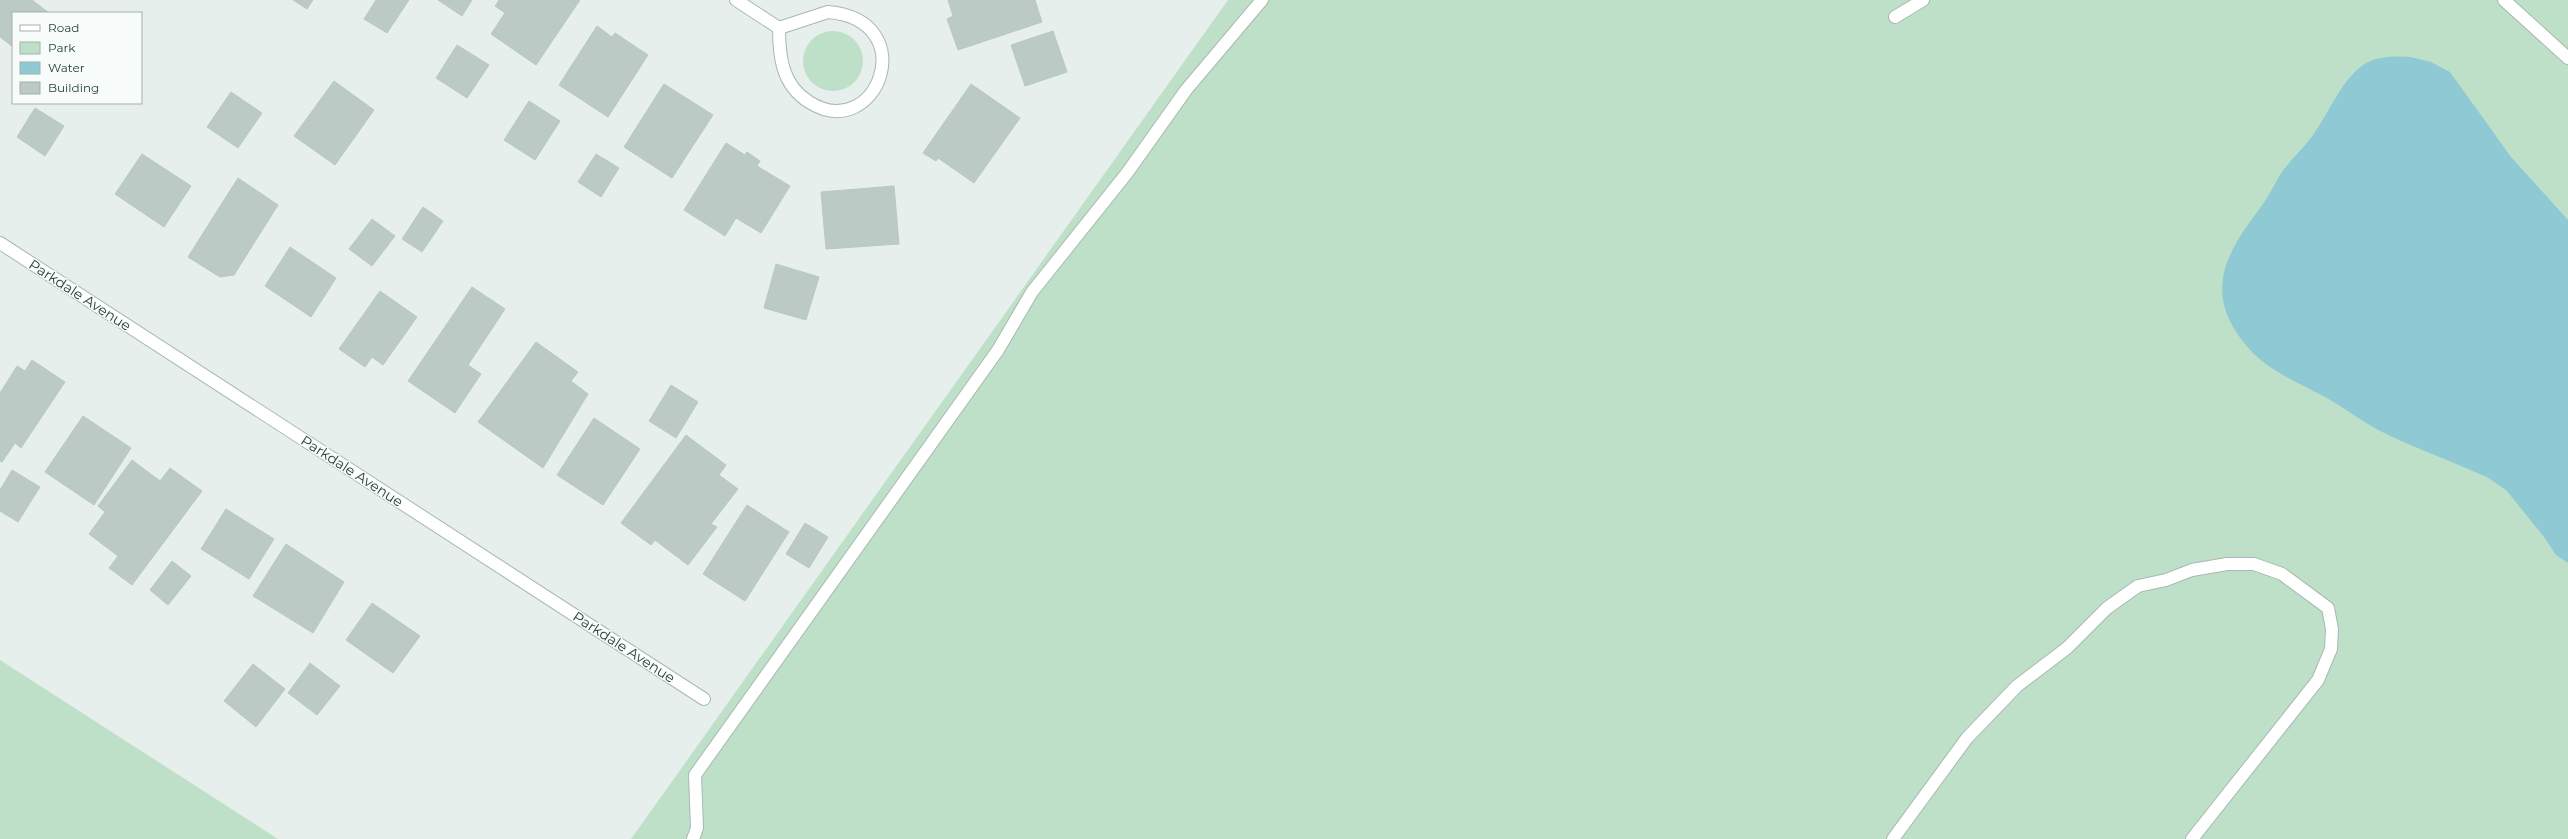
<svg xmlns="http://www.w3.org/2000/svg" width="2568" height="839" viewBox="0 0 2568 839" font-family="Montserrat,sans-serif">
  <rect width="100%" height="100%" fill="#e6efeb"/>
  <path fill="#bfe0c8" d="M1228,0h1340v839h-1937z
    M803 61a30 30 0 1 1 60 0a30 30 0 1 1-60 0Z
    M0,660l278,179h-278z"/>
  <path fill="#8ec9d4" d="M2411,57l20,5 19,10 61,85 57,63v343l-12,-8 -12,-18 -38,-47 -19,-13c-36,-16 -73,-29 -109,-47 -18,-10 -35,-23 -53,-33 -39,-21 -71,-31 -94,-74 -24,-46 6,-84 32,-119 6,-9 11,-19 17,-29 9,-14 23,-26 33,-40 16,-22 27,-53 50,-70 13,-9 32,-9 48,-8z"/>
  <path fill="#bbcac4" stroke="#b8c9c2" d="M0,0h32l17,13h-36v34l-13,-10z
    M293,0h20l-6,9z
    M376,0h33l-22,33 -23,-14z
    M438,0h34l-10,16z
    M499,0h81l-44,65 -45,-31 14,-21 -10,-7z
    M948,0h87l7,22 -84,28 -11,-31 6,-3z
    M597,26l15,11 3,-4 33,22 -40,62 -49,-32z
    M1053,31l14,41 -42,14 -14,-41z
    M457,45l32,20 -22,33 -31,-20z
    M334,81l40,29 -39,55 -41,-29z
    M664,84l49,31 -41,63 -48,-31z
    M971,84l49,34 -46,65 -36,-25 -2,3 -13,-8z
    M231,92l31,21 -24,35 -31,-21z
    M529,101l31,20 -25,39 -31,-20z
    M35,108l29,18 -19,30 -28,-19z
    M726,143l19,12 2,-3 13,9 -3,5 33,20 -29,47 -25,-15 -11,18 -41,-26z
    M142,154l49,32 -27,41 -49,-33z
    M596,154l23,14 -18,29 -23,-15z
    M238,178l40,27 -44,70 -14,2 -32,-20z
    M894,186l5,58 -73,5 -5,-57z
    M423,207l20,14 -21,31 -20,-13z
    M372,219l23,17 -23,30 -23,-17z
    M290,247l46,31 -25,39 -46,-31z
    M776,264l43,13 -13,43 -42,-12z
    M472,287l33,22 -37,56 13,9 -26,39 -47,-32z
    M380,291l37,26 -34,48 -11,-8 -7,10 -26,-18z
    M536,342l42,30 -7,9 17,13 -45,74 -65,-46z
    M32,360l33,22 -44,66 -6,-5 -13,19 -2,-1v-68l17,-27 8,5z
    M671,385l27,17 -22,36 -27,-17z
    M83,416l48,32 -37,57 -49,-33z
    M594,418l46,31 -37,56 -46,-30z
    M686,435l40,30 -7,10 19,14 -27,35 6,3 -29,38 -33,-25 -4,5 -30,-22z
    M132,460l28,21 10,-13 32,23 -70,94 -23,-17 9,-12 -29,-22 16,-22 -7,-6z
    M12,470l28,17 -22,35 -18,-11v-21z
    M747,505l42,27 -44,69 -42,-27z
    M226,509l48,30 -25,40 -48,-30z
    M805,523l23,14 -19,31 -23,-14z
    M286,544l58,38 -31,51 -60,-37z
    M172,561l19,15 -23,29 -18,-15z
    M372,603l48,33 -27,37 -47,-33z
    M310,663l30,23 -23,29 -29,-22z
    M253,664l32,25 -29,38 -32,-26z"/>
  <g fill="none" stroke-linecap="round" stroke-linejoin="round">
    <defs>
      <path id="lane" d="M2504,0l64,58
        M1895,17l28,-17
        M693,839l4,-11 -2,-53 303,-425 34,-58 95,-119 59,-83 76,-90
        M1893,839l74,-101 50,-52 50,-38 40,-40 31,-22 28,-6 26,-10 35,-6h27l28,10 46,34 4,21 -1,20 -13,31 -126,159"/>
      <path id="street" d="M736,0l43,28
        M828,12c96,8 49,133 -19,90 -27,-17 -30,-45 -30,-74z
        M0,243l704,456"/>
    </defs>
    <use href="#lane" stroke="#a8b8b2" stroke-width="14"/>
    <use href="#street" stroke="#a8b8b2" stroke-width="14"/>
    <use href="#lane" stroke="#fff" stroke-width="12"/>
    <use href="#street" stroke="#fff" stroke-width="12"/>
  </g>
  <g text-anchor="middle" dominant-baseline="central" stroke-width="3" stroke-linejoin="round" paint-order="stroke">
    <g font-size="14" fill="#24423a" stroke="#f7fbf9">
      <text transform="translate(80 295) rotate(33)">Parkdale Avenue</text>
      <text transform="translate(352 471) rotate(33)">Parkdale Avenue</text>
      <text transform="translate(624 647) rotate(33)">Parkdale Avenue</text>
    </g>
  </g>
  <rect x="12" y="12" width="130" height="92" fill="#f7fbf9" stroke="#a3b1ad"/>
  <rect x="20" y="25" width="20" height="6" fill="#ffffff" stroke="#a3b1ad"/>
  <text x="48" y="32" font-size="12" fill="#24423a">Road</text>
  <rect x="20" y="42" width="20" height="12" fill="#bfe0c8" stroke="#a3b1ad"/>
  <text x="48" y="52" font-size="12" fill="#24423a">Park</text>
  <rect x="20" y="62" width="20" height="12" fill="#8ec9d4" stroke="#a3b1ad"/>
  <text x="48" y="72" font-size="12" fill="#24423a">Water</text>
  <rect x="20" y="82" width="20" height="12" fill="#bbcac4" stroke="#a3b1ad"/>
  <text x="48" y="92" font-size="12" fill="#24423a">Building</text>
</svg>
